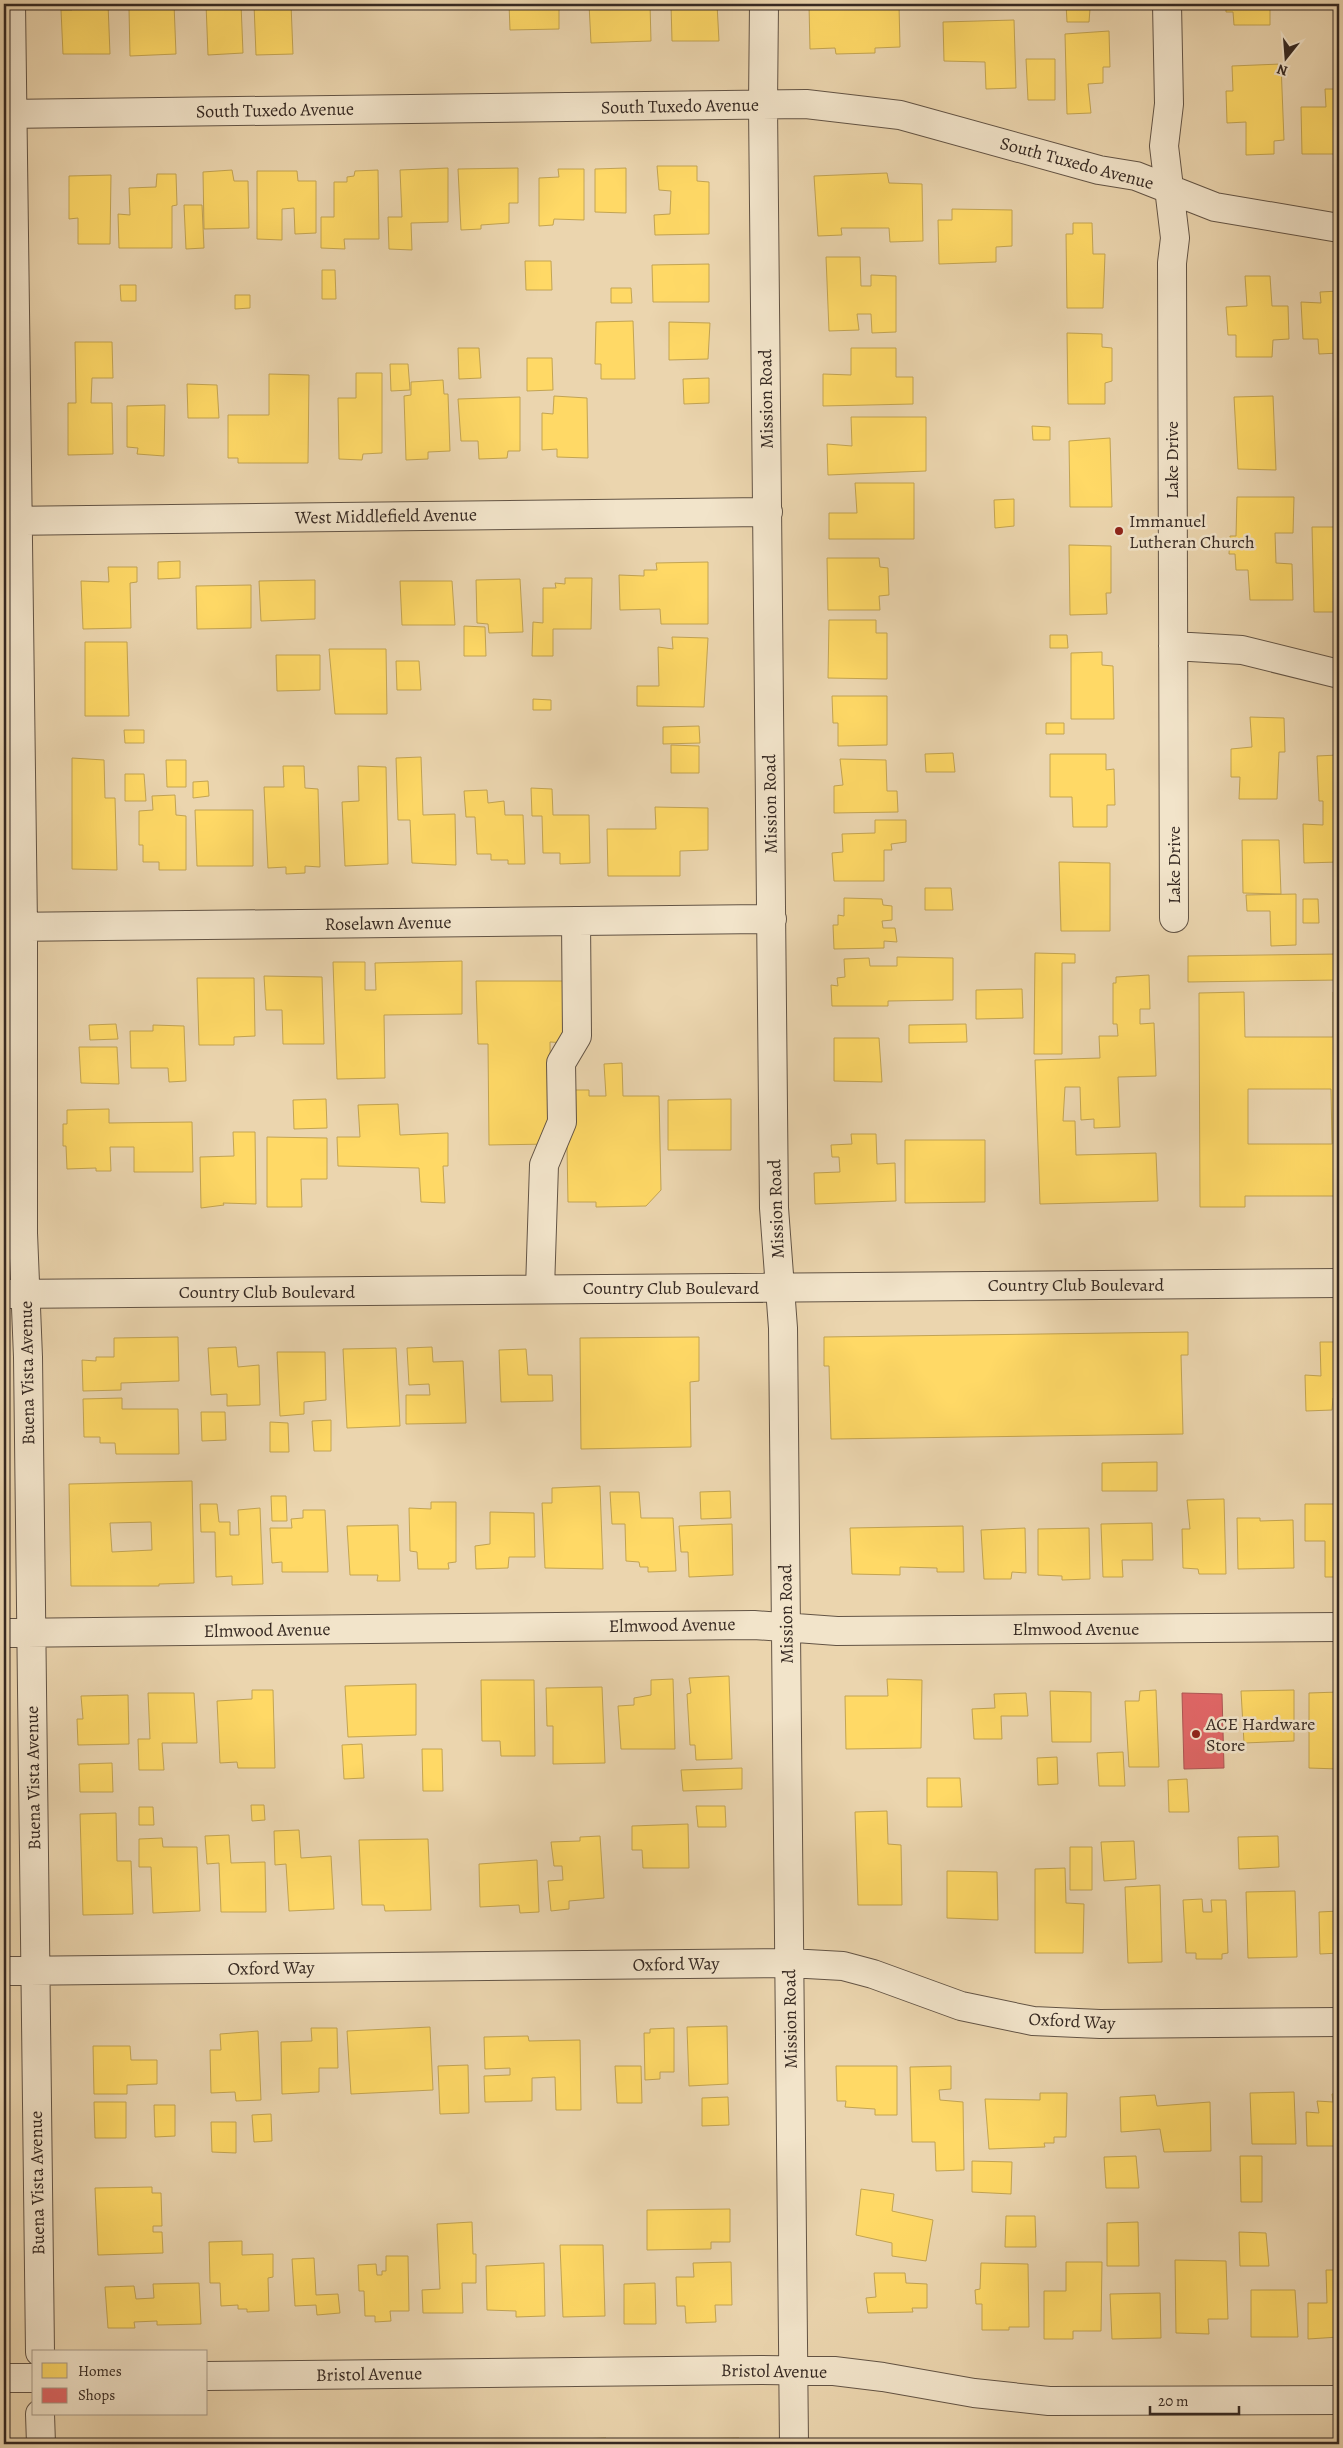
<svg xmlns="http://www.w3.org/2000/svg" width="1343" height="2448" viewBox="0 0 1343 2448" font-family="Alegreya,serif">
  <rect width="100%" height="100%" fill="#ebd5ae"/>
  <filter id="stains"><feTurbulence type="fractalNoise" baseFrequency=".004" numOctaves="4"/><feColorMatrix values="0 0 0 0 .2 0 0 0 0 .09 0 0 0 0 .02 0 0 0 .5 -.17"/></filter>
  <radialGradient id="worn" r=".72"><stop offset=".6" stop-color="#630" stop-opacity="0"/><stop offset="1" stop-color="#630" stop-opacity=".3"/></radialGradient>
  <path fill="#ffd966" stroke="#c3a452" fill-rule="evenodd" d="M71,4h37l2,50h-47l-2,-44h11z
    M115,4h59l2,50 -46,2 -1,-47h-13z
    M206,4h35l2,49 -35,2z
    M254,4h37l2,50 -37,1z
    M509,4h50v25l-49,1z
    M589,4h61l1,37 -60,2z
    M671,4h46l2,37h-47z
    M1066,4h39v5h-15l-1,13h-22z
    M1226,4h44v21h-36l-1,-13h-7z
    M809,5h90l1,42 -25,1v5l-39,1 -1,-6 -25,1z
    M1014,20l2,68 -30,1 -1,-27 -41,-1 -1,-39z
    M1109,31l1,36h-7v16l-15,1 3,29 -24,1 -2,-80z
    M1026,59h29v41h-27z
    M1281,64l3,76 -10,1v13l-28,1v-33l-19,1 -1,-32h7l-1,-25z
    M1325,89h14v65h-37l-1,-47h25z
    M657,166h40v15l12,1v52l-54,1 -1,-20 16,-1 1,-23 -12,-1z
    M448,168v54l-37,1 1,27 -23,-1 -1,-32h14l-2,-47z
    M518,168v35h-9v20l-28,2v4l-20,1 -3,-61z
    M626,168v45l-31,-1v-43z
    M558,169h26v51l-30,-1 -1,6 -14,1v-48l20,-1z
    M232,170l2,11h14l1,47 -45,1 -1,-57z
    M378,170l1,69h-35l1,10 -24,-1v-31h13v-35h13v-5l7,-1 1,-5z
    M257,171h40l1,10h18v52l-21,1 -1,-26 -12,1v31l-25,-1z
    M887,173l2,10 33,1 1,57 -33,1 -1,-14h-48l1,7 -24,1 -4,-60z
    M157,174h19l1,31 -5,1v42h-53l-1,-34 12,1 -1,-27 27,-1z
    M111,175l-1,69h-32v-26l-9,1v-43z
    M184,205h18l2,43 -18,1z
    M952,209l60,1v36l-16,1v15l-57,2 -1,-44h14z
    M1073,223h19l1,31h12l-2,54h-36l-1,-74h7z
    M826,257h34l1,29h10v-11l25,1v56l-24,1 -1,-19h-14l2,16 -30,1z
    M525,261h26l1,29h-26z
    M709,264v38h-56l-1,-37z
    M322,270h13l1,29h-14z
    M1245,276h25l2,30h16l1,33 -16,1 -1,17h-36v-22h-8l-2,-28 21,-1z
    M120,285h16v16h-15z
    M611,288h20l1,15h-21z
    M1339,291v62l-20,1 -1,-15h-15l-2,-37 20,1 -1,-11z
    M235,295h15v13l-15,1z
    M633,321l2,58h-34v-15h-6l1,-42z
    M669,322l41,1 -2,36 -39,1z
    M1067,333l35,1v13l10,1v33l-7,2v21h-37z
    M75,342h37l1,36h-21l-1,25h21l1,51 -45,1v-52h8z
    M458,348h21l2,30 -22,1z
    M851,348h45v29h17v27l-90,2v-32l28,1z
    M527,358h25l1,32 -26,1z
    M390,364h18l2,26 -19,1z
    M356,373h26v80l-19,1 -1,6 -23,-1 -1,-61h18z
    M269,374l40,1 -1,88h-70v-5h-10v-43h41z
    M709,378v25l-25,1 -1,-25z
    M443,380l1,14h4l2,57 -22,1v7l-22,1 -2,-64 7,-1v-13z
    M187,384l30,1 2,33h-31z
    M554,396l33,2 1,60 -31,-1v-8l-15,1v-37l11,1z
    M1273,396l3,74 -38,-1 -4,-72z
    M520,397v54h-12l-1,7 -28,1 -1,-18h-17l-3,-42z
    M165,405l-1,51 -27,-2 1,-6 -11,-1v-41z
    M851,417h75v54l-98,4 -1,-31 25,2z
    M1032,426l18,1v13h-17z
    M1110,438l2,69h-42l-1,-66z
    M855,483h59v56h-85v-26h28z
    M1237,497h57l-1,36h-18l1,30 16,1 1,36h-43l-2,-30h-12l-1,-16h-6l1,-18h6z
    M1014,499v27l-19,2 -1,-28z
    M1312,527h27v85h-25z
    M1069,545l42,1v47h-5l1,21 -37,1z
    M827,558h52l1,9 8,1 1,27 -10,1 1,14h-52z
    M180,561v17l-22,1v-17z
    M708,562v62h-47l-1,-15 -40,1 -1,-35 25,1v-6h13l-1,-7z
    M108,567h29v15l-7,1 1,45 -48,1 -2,-48 28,1z
    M565,578h27l-1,51h-38v27h-21l1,-34 10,1v-35h13l-1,-5 10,1z
    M520,579l3,53 -34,1 -1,-9 -11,-1 -1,-43z
    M315,580v39l-54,2 -2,-40z
    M400,581h52l3,44h-53z
    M251,585v43l-54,1 -1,-43z
    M829,620h47v13h11v46l-59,-1z
    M464,626l21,1 1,29h-22z
    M1050,635h17l1,13h-18z
    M672,637l36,1 -4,69 -67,-1v-20h22l-1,-39 15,2z
    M85,642h42l2,74h-44z
    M329,649h57l1,65h-52z
    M1102,652v13l11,1 1,53h-43v-66z
    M276,655h44v35l-43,1z
    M396,661h23l2,29h-24z
    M832,696h55v49l-49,1v-23h-5z
    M533,699l18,1v10h-18z
    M1250,717l34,1 1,34h-6l-2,47h-38l1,-22h-9v-28l21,-2z
    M1046,723h18v11h-18z
    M699,726l1,17 -37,1v-17z
    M124,730h20v13h-19z
    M1336,744h3v118l-35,1 -1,-39 20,1v-24h-4l-2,-45 21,-1z
    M671,745l28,1v27h-28z
    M953,753l2,19h-29l-1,-18z
    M1050,754h56v16l8,-1 1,36h-8v22h-34l-1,-30h-22z
    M421,757l2,58 32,-1 1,51 -44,-2 -2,-43h-12l-2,-62z
    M72,758l32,2 1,38h10l2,72 -45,-1z
    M840,759l46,1 1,31h10l1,21 -64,1v-27l9,-1z
    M166,760h20v27h-19z
    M283,766h21l1,22 13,1 2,78 -15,-1v7l-19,1v-7l-18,1 -4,-81h20z
    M358,766l28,1 2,97 -43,2 -3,-64 17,-1z
    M125,774h19l2,27h-21z
    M208,781l1,15 -16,2v-16z
    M531,788l21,1 1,26h36l1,48 -30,1v-11h-17l-1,-37h-10z
    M487,790l1,13 16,-2 1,14h18l2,49h-17v-4h-17v-6h-14l-2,-37h-9l-2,-26z
    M175,795l1,20 10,1v54h-27v-8h-16v-17h-4v-34l14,-1 -1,-14z
    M655,807l53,1v42l-28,1v25h-72l-1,-47h49z
    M195,810h58v56h-56z
    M875,820h31v22l-15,2 1,6h-8v31h-50l-2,-28 11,-1 -1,-18 33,-1z
    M1242,840h37l2,54 -38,-1z
    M1059,862l51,1v68h-49z
    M925,888h26l2,22h-28z
    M1296,894v51l-25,1 -1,-35h-23l-1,-16z
    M844,898l38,1 1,6 9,1v14l-10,1 1,7h12l2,14 -13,-1v7l-50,1 -1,-24h5v-10l6,1z
    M1303,899h15l1,24h-16z
    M1035,953l40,1v9h-13v91h-28z
    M1339,954v26l-151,2v-26z
    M897,957l56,1v42l-65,1v5h-56l-1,-21 7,1 -1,-8 8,-1 -1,-18 25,-1 1,8h27z
    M462,961v53l-78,1 1,63 -48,1 -4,-117h32v28h11l-1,-27z
    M1149,975l1,34h-10v15l14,-1 2,53 -38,1 2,50 -26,1v-9l-13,1 -1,-33h-15l-2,34h12l1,34 80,-2 2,48 -118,3 -5,-144 65,-2 -1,-22h19l-1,-12h-4v-41h3v-6z
    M264,976l58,1 2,67h-41l-1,-34h-16z
    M197,978h57l1,58 -21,1v8h-35z
    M476,981h92l1,62 -19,-1 1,102 -62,1 -1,-101h-10z
    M1022,989l1,29 -47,1v-29z
    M1244,992l1,45h88v-45h6v215h-4v-11h-90v11h-45l-1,-214zM1248,1089h83l1,55h-84z
    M116,1024l2,15 -28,1 -1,-15z
    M966,1024l1,18 -58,1v-18z
    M153,1025l31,1 2,55 -17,1 -1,-14h-37l-1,-37h23z
    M834,1038h45l3,44 -48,-1z
    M79,1047h38l2,37 -38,-1z
    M622,1063l1,33h36l2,94 -15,16 -50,1v-5h-28l-2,-112h23v6h17l-2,-32z
    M326,1099l1,29 -33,1 -1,-29z
    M731,1099v51h-63v-50z
    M398,1104l2,31 48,-2v33h-5l2,37 -24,-1 -2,-34 -81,-2 -1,-29h23l-2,-32z
    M109,1109v14l83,-1 1,50h-59v-25h-24l1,24h-15v-3l-29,1 -1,-23h-3v-22h4v-14z
    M233,1132h22l1,72 -33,-1 1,2 -23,3 -1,-51 34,-1z
    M851,1134h25l1,30 18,-1 1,38 -81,3 -1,-31 26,-1 -1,-15h-7l-1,-12 21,-1z
    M267,1137l60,1v41h-26l1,28h-35z
    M905,1140h80v62l-80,1z
    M1188,1332v23h-7l2,79 -352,5 -2,-73h-5v-29z
    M178,1337l1,44 -58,2v7l-38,1 -1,-31 14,1v-4h18v-19z
    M699,1337v44l-9,1 1,65 -110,2 -1,-111z
    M1320,1342h19v56h-6l-1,12 -26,1 -1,-36 16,1z
    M236,1347l2,20 21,-2 1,40 -33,1v-12l-16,1 -3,-47z
    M432,1347l1,15 30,-1 3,62 -60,1v-29h24l-1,-11 -20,1 -2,-37z
    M396,1348l4,78 -53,2 -4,-79z
    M526,1349l2,26h24l1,26 -52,1 -2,-52z
    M277,1352h48l1,48 -22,2v12l-24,2z
    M122,1398v11h56l1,45h-63l-1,-11h-15v-6h-16l-1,-38z
    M201,1412h24l1,28 -24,1z
    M331,1420v31h-17l-2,-30z
    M270,1422l18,1 1,29h-19z
    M1157,1462v29h-55v-28z
    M192,1481l2,102 -35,1v2h-88l-2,-102zM151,1522l1,28 -40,2 -2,-29z
    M600,1486l3,83 -58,-1 -3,-65h10v-15z
    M730,1491l1,27 -30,1 -1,-27z
    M610,1492h29l2,26h32l3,53 -28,1v-5h-8l-1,-5 -13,-1 -1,-37h-13z
    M271,1496h15l1,25h-15z
    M1224,1499l2,75h-27l-1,-5 -15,-1 -1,-39h8l-3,-29z
    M431,1502h25v60l-8,1 1,6h-31l-1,-17 -7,-1 -1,-43 22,1z
    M200,1504h17l2,18h11v13h9l-1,-25 22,-2 3,76 -31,1v-9l-16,1 -1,-45h-14z
    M1305,1504h31l1,19h2v54h-14v-36h-20z
    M303,1510h22l3,62h-46v-10l-10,1 -2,-35h22l-1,-9 12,-1z
    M490,1512l44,1 1,44h-26l-1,11 -32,1 -1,-23 15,-2z
    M1237,1518h23v3l33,-1 1,48 -56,1z
    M1152,1523l1,37h-31l1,17h-20l-2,-53z
    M732,1524l1,51 -44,2 -1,-25h-7l-2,-26z
    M398,1525l2,56h-23l1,-6h-28l-3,-49z
    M963,1526l1,46h-27v-4l-37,-1v8l-48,-1 -2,-46z
    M1025,1528l1,45 -14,-1 -1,7h-27l-3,-49z
    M1089,1528l1,51 -28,1v-4l-24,-1v-46z
    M729,1676l3,83 -36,1 -1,-15h-5l-3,-51 4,-1 -2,-15z
    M673,1679l2,70h-54l-3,-43 16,-1v-7l17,-3v-15z
    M887,1679l35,1 -1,68 -75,1 -1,-53h43z
    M481,1680h53l1,76h-34l-1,-15h-18z
    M416,1684v51l-68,2 -3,-51z
    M602,1687l3,76 -52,1v-38h-6l-1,-38z
    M252,1690h21l2,78h-37l-1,-6 -17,1 -3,-62 35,-2z
    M1156,1690l3,77h-30l-4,-66h14l1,-10z
    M1294,1690v51l-50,2 -3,-52z
    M1050,1691l41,1v50h-39z
    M1339,1692v77l-30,-1v-75z
    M148,1693h46l3,50h-35l2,27h-25l-1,-31h12z
    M1026,1693l2,23h-27l1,23h-28l-2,-30 23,-1 -1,-14z
    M128,1695l1,49 -51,1 -1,-26h6l-2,-23z
    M362,1744l2,34 -20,1 -2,-34z
    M422,1749h20l1,42h-20z
    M1123,1752l2,34h-26l-2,-33z
    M1057,1757l1,27 -20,1 -1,-27z
    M112,1763l1,29h-33l-1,-28z
    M742,1768v21l-59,2 -2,-21z
    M927,1778h33l2,29h-35z
    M1187,1779l2,33h-20l-1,-32z
    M251,1805h13l1,15 -13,1z
    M696,1806h29l1,21h-28z
    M139,1807h14l1,18h-15z
    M887,1811l1,33 13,1 1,60h-44l-3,-93z
    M116,1813l1,48h14l2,53 -50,1 -3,-101z
    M688,1824l1,44h-46l-1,-18h-10v-24z
    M299,1830l2,28 30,-2 3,53 -45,2 -3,-47 -11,1 -1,-34z
    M229,1835l2,28 34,-1 1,50h-45l-2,-49 -12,1 -2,-28z
    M600,1836l4,62 -35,3v8l-18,2 -3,-30 15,-1 -1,-14h-8l-3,-24 29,-1v-4z
    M1278,1836l1,31 -40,2 -1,-32z
    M162,1838l1,9h34l3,64 -47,2 -2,-46h-12v-28z
    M428,1839l3,71 -46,1 -1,-6h-22l-3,-65z
    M1134,1841l2,38 -32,2 -3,-39z
    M1070,1847h22v43h-22z
    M537,1860l2,52 -19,1 -1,-8 -39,2 -1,-43z
    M1065,1868l1,35 18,1 -1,49h-48v-84z
    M947,1871l50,1 1,48 -51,-2z
    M1160,1885l2,77 -34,1 -3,-76z
    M1295,1891l2,66 -49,1 -2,-66z
    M1202,1899l1,13h9l-1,-12h15l2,53 -6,1v5h-26v-6h-10l-3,-53z
    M1339,1911v42l-19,1 -1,-42z
    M727,2026l1,58 -39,2 -2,-59z
    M430,2027l3,63 -82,4 -4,-63z
    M311,2028h26l1,40h-19v24l-37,2 -1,-52 31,-1z
    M674,2028v44h-14v7l-15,1 -1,-47h6v-4z
    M258,2031l3,69 -25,1 -1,-9 -24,1 -1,-43h11l-1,-16z
    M528,2036l1,5 51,-1 1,70h-25l-1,-33 -23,1v23l-47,1 -1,-26 26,-1v-7l-25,1 -1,-32z
    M93,2046h37l1,14h26v24l-30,1v9h-33z
    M468,2065l1,48 -29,1 -2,-48z
    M615,2066h26l1,37h-25z
    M836,2066h61v49h-22v-6l-30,-2 1,-6h-9z
    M951,2066v23l-12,1 1,10 23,2 1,68 -28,1 -1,-29h-23l-2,-75z
    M1294,2092l2,52h-44l-2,-51z
    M1040,2093h27l-1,44h-12v6h-10l1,4 -56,2 -4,-50 55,1z
    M1339,2093v53h-32l-1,-34 13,1 -2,-12 16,1 -1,-8z
    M1155,2095l2,11 53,-4 1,49 -47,1 -4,-23 -39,3 -1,-35z
    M728,2097l1,28 -27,1v-28z
    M94,2102h32v36h-31z
    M154,2105h21v31l-20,1z
    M271,2114l1,27 -18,1 -2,-27z
    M211,2122h25v31l-24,-1z
    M1136,2156l3,32h-33l-2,-31z
    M1240,2156h22v46h-21z
    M972,2161l40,1 -1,32 -39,-2z
    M152,2187v6h9l1,33h-9v6h9l1,21 -65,2 -3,-67z
    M861,2189l33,5 -2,17 41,9 -7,41 -34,-5v-13l-36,-8z
    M730,2209v33h-19v7l-64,1v-40z
    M1006,2216h29l1,31h-31z
    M472,2222l1,32h3v29h-14l1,30h-40l-1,-23 18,-1 -3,-65z
    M1138,2222l1,44h-32v-43z
    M1239,2232l27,1 3,33h-29z
    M242,2241v14l31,-1v23l-5,1 1,33 -22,1v-3h-9v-4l-17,1 -1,-23h-10l-1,-41z
    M560,2245h43l2,71 -42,1z
    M386,2256h22l1,55h-19l1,10 -16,1v-6h-10l-1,-25h-5l-1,-26 18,-1 1,11h5v-4h4z
    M314,2258l2,37 22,-1 2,19 -23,2 -1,-10 -21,1 -3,-47z
    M1175,2260l51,1 2,58h-20l1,15 -33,-1z
    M731,2262l1,43h-17l1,17 -30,1 -1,-17h-8l-1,-29h18l-1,-14z
    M1066,2262h36l-1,69h-28v8h-29v-48h22z
    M544,2263l1,53 -29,1v-6l-29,-1 -1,-44z
    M981,2263l47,1 1,63h-20v3h-27v-26h-6l-1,-14 5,-1z
    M1326,2270h13v67l-31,2v-36h19z
    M874,2273h31l1,10 21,1v24h-15l1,4 -45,1 -2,-15 10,-1z
    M199,2283l2,41 -44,1v-4l-23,1 1,6h-27l-3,-41 29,-1 2,13 18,-1 -1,-14z
    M655,2283l1,41h-32v-40z
    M1251,2290h44l3,47h-47z
    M1160,2293l1,45 -49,1 -2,-45z
    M606,2438l1,6h-54v-4z
    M739,2438v6h-60v-5z
    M158,2439v5h-66v-4z
    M491,2440h52v4h-52z
    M406,2441v3h-54v-2z"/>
  <path fill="#e06666" stroke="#ad5452" d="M1182,1693l40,1 2,74 -40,1z"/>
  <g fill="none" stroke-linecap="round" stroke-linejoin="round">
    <defs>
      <path id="minor" d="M11,4l12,922v307l5,124 12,995
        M764,4l-1,101 11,1103 9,120 11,1116
        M1167,4l2,100 -5,42 11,92 -3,25 2,655
        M4,114l802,-10 94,11 199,55 37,6 79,31 124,21
        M4,521l764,-9
        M1173,646l69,4 97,24
        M4,927l768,-8
        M540,1289l4,-124 18,-43 -1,-59 16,-27 -1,-115
        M4,1294l1335,-11
        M4,1633l750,-8 83,6 502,-4
        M4,1971l785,-8 54,3 30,8 88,32 72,15 67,3 239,-2
        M206,2376l553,-6 75,1 49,6 91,16 75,8 290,-1
        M4,2378h30
        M40,2414l1,30"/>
    </defs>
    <use href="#minor" stroke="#635445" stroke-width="30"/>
    <use href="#minor" stroke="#f2e4ca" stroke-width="28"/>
  </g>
  <g fill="#8f2418" stroke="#f2e4ca" stroke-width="2">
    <circle cx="1119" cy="531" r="5"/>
    <circle cx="1196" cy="1734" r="5"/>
  </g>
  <g text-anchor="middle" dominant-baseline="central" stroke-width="5" stroke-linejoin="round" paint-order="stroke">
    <g font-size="18" fill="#362922" stroke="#f2e4ca">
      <text transform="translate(680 106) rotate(-1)">South Tuxedo Avenue</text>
      <text transform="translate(275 110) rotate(-1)">South Tuxedo Avenue</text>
      <text transform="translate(1077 163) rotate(15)">South Tuxedo Avenue</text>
      <text transform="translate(766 399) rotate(-91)">Mission Road</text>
      <text transform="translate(1172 460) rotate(-90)">Lake Drive</text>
      <text transform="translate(386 516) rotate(-1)">West Middlefield Avenue</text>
      <text transform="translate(770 804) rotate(-91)">Mission Road</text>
      <text transform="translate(1174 865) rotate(-90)">Lake Drive</text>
      <text transform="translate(388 923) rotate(-1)">Roselawn Avenue</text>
      <text transform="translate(776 1209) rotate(-92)">Mission Road</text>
      <text x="1076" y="1285">Country Club Boulevard</text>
      <text x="671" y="1288">Country Club Boulevard</text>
      <text x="267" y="1292">Country Club Boulevard</text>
      <text transform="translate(27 1373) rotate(-91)">Buena Vista Avenue</text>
      <text transform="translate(786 1614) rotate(-91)">Mission Road</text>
      <text transform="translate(672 1625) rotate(-1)">Elmwood Avenue</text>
      <text x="1076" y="1629">Elmwood Avenue</text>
      <text transform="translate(267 1630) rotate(-1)">Elmwood Avenue</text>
      <text transform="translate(33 1778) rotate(-91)">Buena Vista Avenue</text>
      <text transform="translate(676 1964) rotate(-1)">Oxford Way</text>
      <text transform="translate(271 1968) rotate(-1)">Oxford Way</text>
      <text transform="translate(790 2019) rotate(-91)">Mission Road</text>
      <text transform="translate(1072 2021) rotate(3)">Oxford Way</text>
      <text transform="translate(37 2183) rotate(-91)">Buena Vista Avenue</text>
      <text transform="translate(774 2371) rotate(1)">Bristol Avenue</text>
      <text transform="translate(369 2374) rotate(-1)">Bristol Avenue</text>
    </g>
    <g font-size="18" fill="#362922" stroke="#f2e4ca" text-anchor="start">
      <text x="1129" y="521">Immanuel<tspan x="1129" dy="21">Lutheran Church</tspan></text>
      <text x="1206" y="1724">ACE Hardware<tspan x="1206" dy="21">Store</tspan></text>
    </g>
  </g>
  <rect width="1343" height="2448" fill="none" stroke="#ebd5ae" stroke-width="20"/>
  <rect x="5" y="5" width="1333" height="2438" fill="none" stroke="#362922" stroke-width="2.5"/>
  <rect x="10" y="10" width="1323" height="2428" fill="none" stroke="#362922"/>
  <rect x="32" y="2350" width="175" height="65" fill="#f2e4ca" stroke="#a79987"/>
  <rect x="42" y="2363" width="25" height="15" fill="#ffd966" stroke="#a79987"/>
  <text x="78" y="2376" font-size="15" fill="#362922">Homes</text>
  <rect x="42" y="2388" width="25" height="15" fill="#e06666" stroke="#a79987"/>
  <text x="78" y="2400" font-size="15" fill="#362922">Shops</text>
  <g transform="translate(1286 58) rotate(197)" stroke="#f2e4ca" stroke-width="4" paint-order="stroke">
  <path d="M0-4L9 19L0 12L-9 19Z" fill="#362922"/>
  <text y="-8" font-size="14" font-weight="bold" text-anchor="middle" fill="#362922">N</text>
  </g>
  <path d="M1150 2406v8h89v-8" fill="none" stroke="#362922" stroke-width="2.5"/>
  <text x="1158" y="2406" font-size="15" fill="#362922" stroke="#f2e4ca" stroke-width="4" paint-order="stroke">20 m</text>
  <rect width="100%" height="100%" filter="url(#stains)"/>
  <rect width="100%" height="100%" fill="url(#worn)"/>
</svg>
